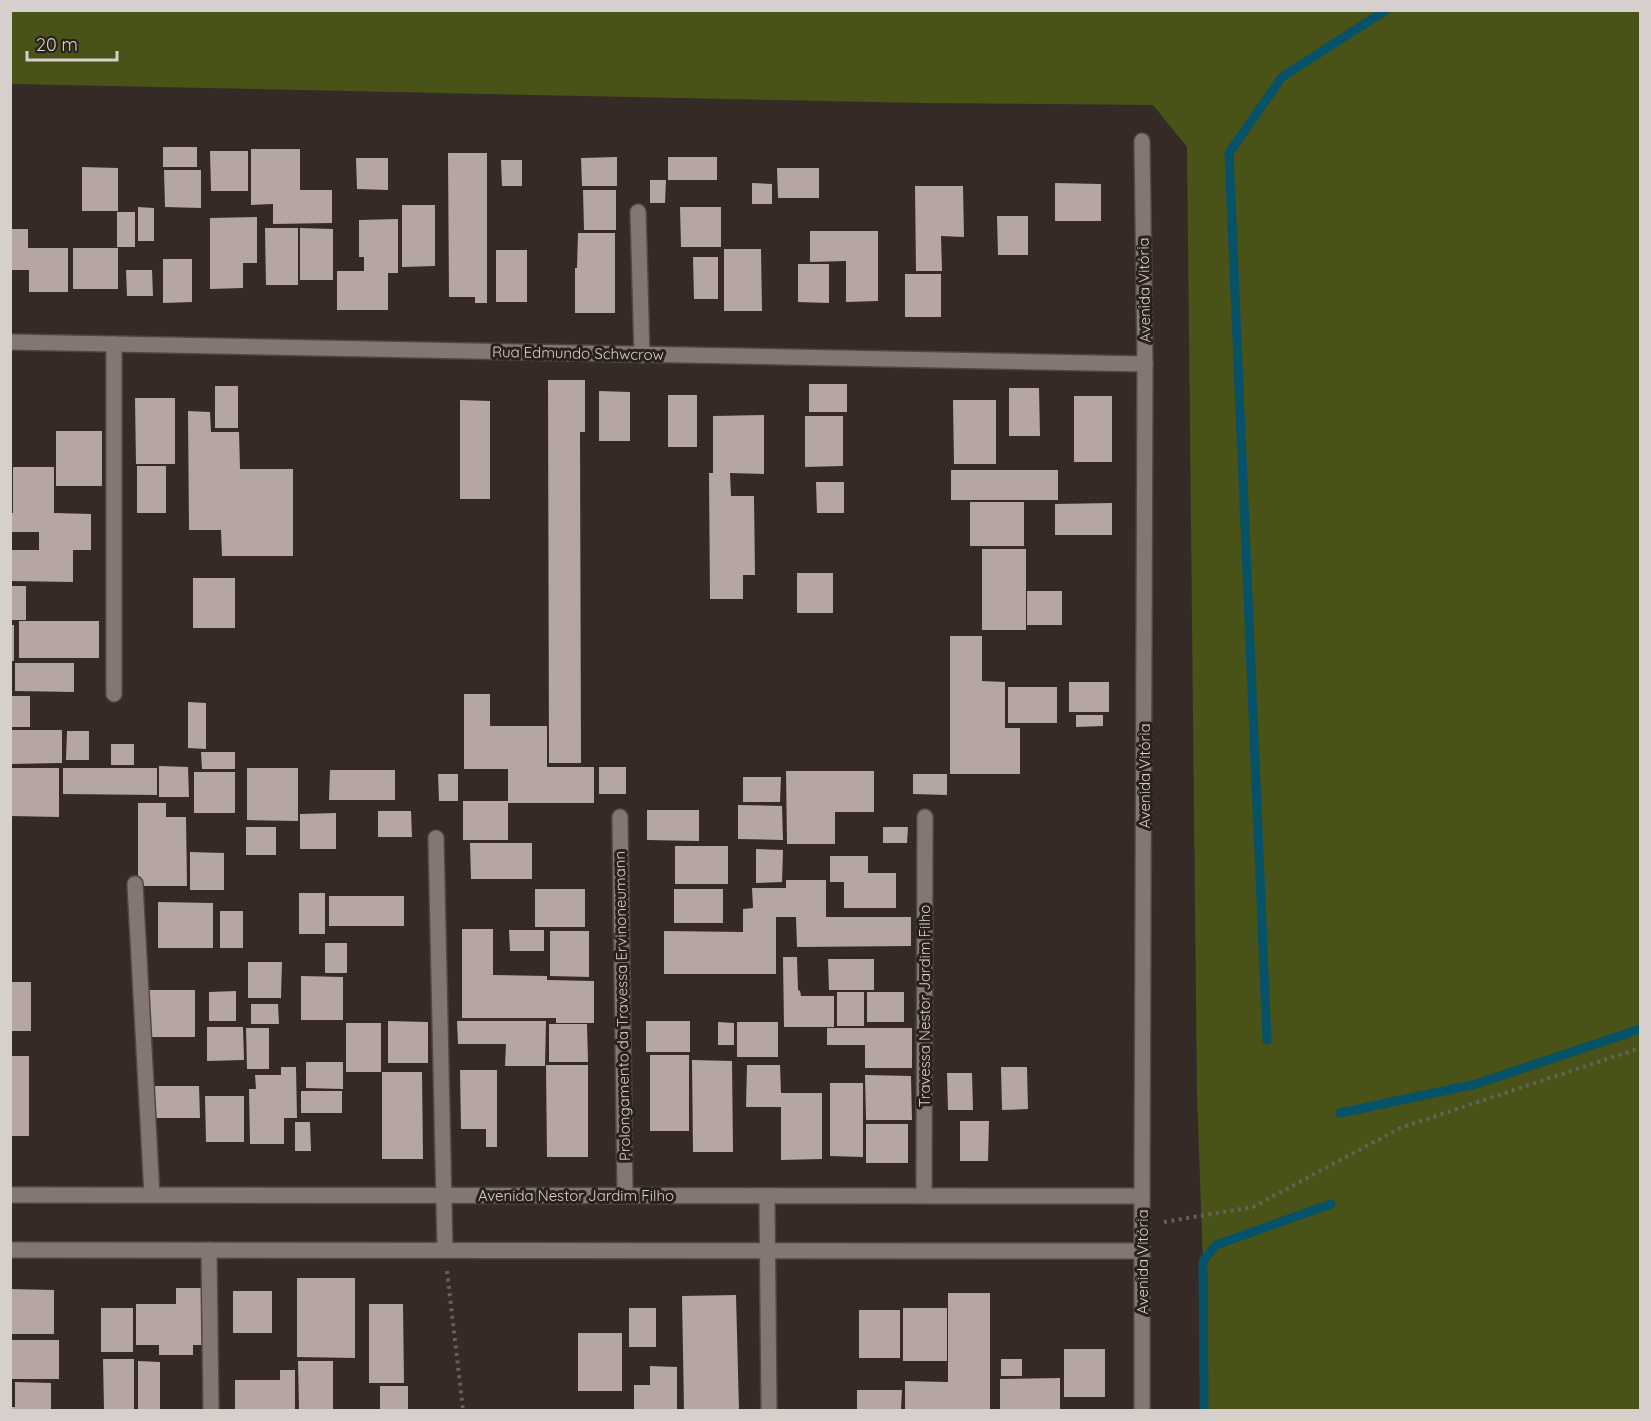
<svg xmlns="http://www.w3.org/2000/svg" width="1651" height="1421" viewBox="0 0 1651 1421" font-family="Quicksand,sans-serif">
  <rect width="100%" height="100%" fill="#352a25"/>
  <path fill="#495217" d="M11,10l1629,1v1399h-436l-1,-149 -6,-165 -10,-949 -34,-42 -232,-2 -910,-19z"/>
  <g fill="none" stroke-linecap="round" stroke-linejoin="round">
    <path stroke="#065268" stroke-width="9" d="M1267,1040l-38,-887 53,-76 104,-67
      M1340,1113l136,-29 164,-55
      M1204,1410l-1,-149 13,-16 115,-41"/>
  </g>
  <path fill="#b5a6a4" d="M163,147h34v20h-34z
    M251,149h49v41h32v33l-59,1v-20l-22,1z
    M210,151h38v40h-37z
    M448,153h39v150h-12v-6h-26z
    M617,157v29h-35l-1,-28z
    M668,157h49v23h-49z
    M356,158h32v32l-31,-1z
    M501,160h21v26h-20z
    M82,167l36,1v43h-36z
    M777,168h42v30h-41z
    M164,170h37v38l-36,-1z
    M650,180h16l-1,23h-15z
    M752,183l20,1v20h-20z
    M1055,183l46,1v37h-46z
    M915,186h48l1,51 -23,-1 1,35h-26z
    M583,190h33v40h-32z
    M402,205h33v61l-33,1z
    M138,207l16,1v33h-16z
    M680,207h41v40h-40z
    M117,212h18v35h-18z
    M997,216h31v39h-30z
    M257,217v46h-14v25l-33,1v-71z
    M398,219v54h-10v37h-51v-39h27v-14h-5v-37z
    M265,228h33v57h-32z
    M300,228l33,1v51h-33z
    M10,229h18v19h40v44h-39v-22h-19z
    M810,231h68v70l-32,1v-41l-36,1z
    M578,233h37v80h-40v-45h2z
    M73,248h45v41h-45z
    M724,249h37l1,62h-38z
    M496,250h31v52h-31z
    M693,257h25v42h-24z
    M163,259h29v43l-29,1z
    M798,264h31v39l-31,-1z
    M126,270h26l1,26h-26z
    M905,274h36v43h-36z
    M548,380h37v52h-5l1,331h-32z
    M809,384h38v28h-38z
    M215,386h23v42h-23z
    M1009,388h30l1,48h-31z
    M599,391l31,1v49h-31z
    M668,395h29v52h-29z
    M1074,396h38v66h-38z
    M135,398h40v66h-39z
    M460,400l30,1v98h-30z
    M953,400h43v64h-42z
    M188,411l22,1 1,20h28l1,37h53v87h-71l-1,-26h-32z
    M764,415v59l-34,-1 1,23h23l1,79h-12v24h-33l-1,-126h4v-57z
    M805,416h38v50l-38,1z
    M56,431h46v55h-46z
    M137,466h29v47h-29z
    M13,467h41v46l37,1v36h-18v32l-63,-1v-31h29v-18h-29v-19h3z
    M951,470h107v30h-107z
    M816,482h28v31h-27z
    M970,502h54v44h-54z
    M1112,503v32h-57v-31z
    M982,549h44v81h-44z
    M797,573h36v40h-36z
    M193,578h42v50h-42z
    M10,586h16v34h-16z
    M1027,591h35v34h-35z
    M19,621h80v37h-80z
    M10,625h4v36h-4z
    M950,636h32v45l23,1v46h15v46h-70z
    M15,663h59v29l-59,-1z
    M1069,682h40v30h-40z
    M1008,687h49v36h-49z
    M464,694h26v32h57v41h47v36h-86v-34h-44z
    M10,696h20v31h-20z
    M188,702l18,1v46l-18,-1z
    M1076,715h27v11l-27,1z
    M10,730h52v33l-52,1z
    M67,731h22v29h-23z
    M111,744h23v21h-23z
    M201,752h34v17h-33z
    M159,766l29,1 1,30h-30z
    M599,767h27v27h-27z
    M10,768h49v49l-49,-1z
    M63,768h94v27l-94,-1z
    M247,768h51v53l-51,-1z
    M330,770h65v30h-66z
    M786,771h88v41h-39v32h-48z
    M194,772h41v41h-41z
    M438,774h20v27h-19z
    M913,774h34v21l-34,-1z
    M743,777h38l-1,25h-37z
    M463,801h45v39h-45z
    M138,803h28v14h20l1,69h-49z
    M738,805l44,1 1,34 -45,-1z
    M647,810h52v31l-52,-1z
    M378,811h33l1,26h-34z
    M336,813v36h-36v-35z
    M246,827h30v28h-30z
    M883,827h25l-1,16h-24z
    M470,843h62v36h-61z
    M675,846h53v38h-53z
    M756,849l27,1 -1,32 -26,1z
    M190,852l34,1v37h-34z
    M830,856h38v17h28v35h-52v-26h-14z
    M786,880h40v37h85v29l-114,1 -1,-30h-20v57h-112v-43l79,1v-23l10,-1 -1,-20h34z
    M535,889h50v38h-50z
    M674,889h49v34h-49z
    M299,893h26v41h-26z
    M329,896h75v30h-75z
    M158,902l55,1v45h-55z
    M220,911h23v37h-23z
    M462,929h31v46l54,1v4l47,1v42h-38v-5h-94z
    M509,930h35v21h-34z
    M550,931h39v46l-39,-1z
    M325,943h22v30h-22z
    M783,957h14l1,33 2,1 1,5h33v31h-50z
    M828,959h46v31h-45z
    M248,962h34l-1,36h-33z
    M301,976l42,1v43h-42z
    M10,982h21v49h-21z
    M148,990h47v47h-47z
    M236,991v30h-27v-29z
    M837,992h27v34h-27z
    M867,992h37v30h-37z
    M251,1004h27l1,20h-28z
    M388,1021l40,1v41h-40z
    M457,1021h89l-1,45h-40l1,-22h-48z
    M646,1021h44v31h-44z
    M718,1022l16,1v22h-16z
    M737,1022h41v35h-41z
    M346,1023h35v49h-35z
    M549,1024h38l1,38h-39z
    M207,1027h36l1,33 -37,1z
    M246,1028h23v41h-22z
    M827,1028h85v40h-47v-23h-38z
    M650,1055h39v76h-39z
    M10,1056h19v80h-19z
    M692,1060l40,1 1,91h-40z
    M306,1062h37v27l-37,-1z
    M546,1065h42v92h-41z
    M747,1065h33l1,28h41v66l-41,1v-53h-35z
    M281,1067h15l1,51h-13v26h-34l-1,-55h7l-1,-14h26z
    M1001,1067h26l1,42 -26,1z
    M460,1070h37v77h-11v-18h-25z
    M382,1072h40l1,87h-41z
    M947,1073h25l1,37h-25z
    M865,1075l46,1 1,44h-46z
    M830,1083h33v74l-33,-1z
    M154,1086h45l1,32h-46z
    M301,1091h41v22h-41z
    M205,1096h39v46h-38z
    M960,1121h29l-1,40h-28z
    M295,1122h15l1,29h-16z
    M866,1124h42v39h-42z
    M297,1278h58v80l-58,-1z
    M176,1288h28l1,57h-12v10h-34v-10h-23v-41h40z
    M10,1289l44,1v44h-44z
    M233,1291h39v42h-39z
    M948,1293h42v117h-85v-29l43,1z
    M736,1295l3,115h-55l-2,-114z
    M369,1304h34l1,79h-35z
    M101,1308h32v44h-32z
    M629,1308h27v39h-27z
    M903,1308h44v53h-44z
    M859,1310h41v48h-41z
    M578,1333h44v58h-44z
    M10,1340h49v39h-49z
    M1064,1349h41v48h-41z
    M103,1359h31v51h-30z
    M1001,1359h21v17h-21z
    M138,1361l22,1v48h-22z
    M298,1361h35v49h-34z
    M650,1366l27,1v43h-43v-25h16z
    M280,1370h15v40h-60v-30h45z
    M1060,1378v32h-60v-31z
    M15,1382l36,1v27h-41v-3h5z
    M380,1386h28v24h-28z
    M857,1390h45l-1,20h-44z"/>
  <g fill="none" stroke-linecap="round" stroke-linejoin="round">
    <defs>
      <path id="service" d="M638,212l4,143
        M135,884l17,311"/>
      <path id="minor" d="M1142,141l3,223 -3,832
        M114,344v350
        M620,817l5,378
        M436,838l9,412
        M924,1195l1,-378
        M767,1196l2,214
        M209,1250l2,160
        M1142,1251v159"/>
      <path id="tertiary" d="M10,342l1135,22"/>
      <path id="secondary" d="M10,1195l1132,1v55l-1132,-1"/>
    </defs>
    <use href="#service" stroke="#504743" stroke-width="18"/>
    <use href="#minor" stroke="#504743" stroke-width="18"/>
    <use href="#tertiary" stroke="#504743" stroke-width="18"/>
    <use href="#secondary" stroke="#504743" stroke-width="18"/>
    <path stroke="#695f5b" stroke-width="4" stroke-dasharray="3 4.5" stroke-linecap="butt" d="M1164,1222l89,-15 147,-79 240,-80
      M447,1271l16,139"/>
    <use href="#service" stroke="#847671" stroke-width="15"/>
    <use href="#minor" stroke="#847671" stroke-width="15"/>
    <use href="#tertiary" stroke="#847671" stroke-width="15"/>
    <use href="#secondary" stroke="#847671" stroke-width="15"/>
  </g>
  <g text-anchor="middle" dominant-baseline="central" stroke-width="6" stroke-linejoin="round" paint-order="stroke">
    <g font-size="15" fill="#d7cfcc" stroke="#2a201c">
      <text transform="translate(1144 290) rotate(-91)">Avenida Vitória</text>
      <text transform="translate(578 353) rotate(1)">Rua Edmundo Schwcrow</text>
      <text transform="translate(1144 776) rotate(-90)">Avenida Vitória</text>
      <text transform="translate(622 1006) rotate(-91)">Prolongamento da Travessa Ervinoneumann</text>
      <text transform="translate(924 1006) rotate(-90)">Travessa Nestor Jardim Filho</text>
      <text x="576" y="1195">Avenida Nestor Jardim Filho</text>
      <text transform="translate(1142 1262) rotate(-90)">Avenida Vitória</text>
    </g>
  </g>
  <rect width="1651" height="1421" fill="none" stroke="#d7cfcc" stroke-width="24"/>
  <path d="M27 51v9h90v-9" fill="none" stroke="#d7cfcc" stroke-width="3"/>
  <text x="36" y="51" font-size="18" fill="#d7cfcc" stroke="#2a201c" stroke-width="4.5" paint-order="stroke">20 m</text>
</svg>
